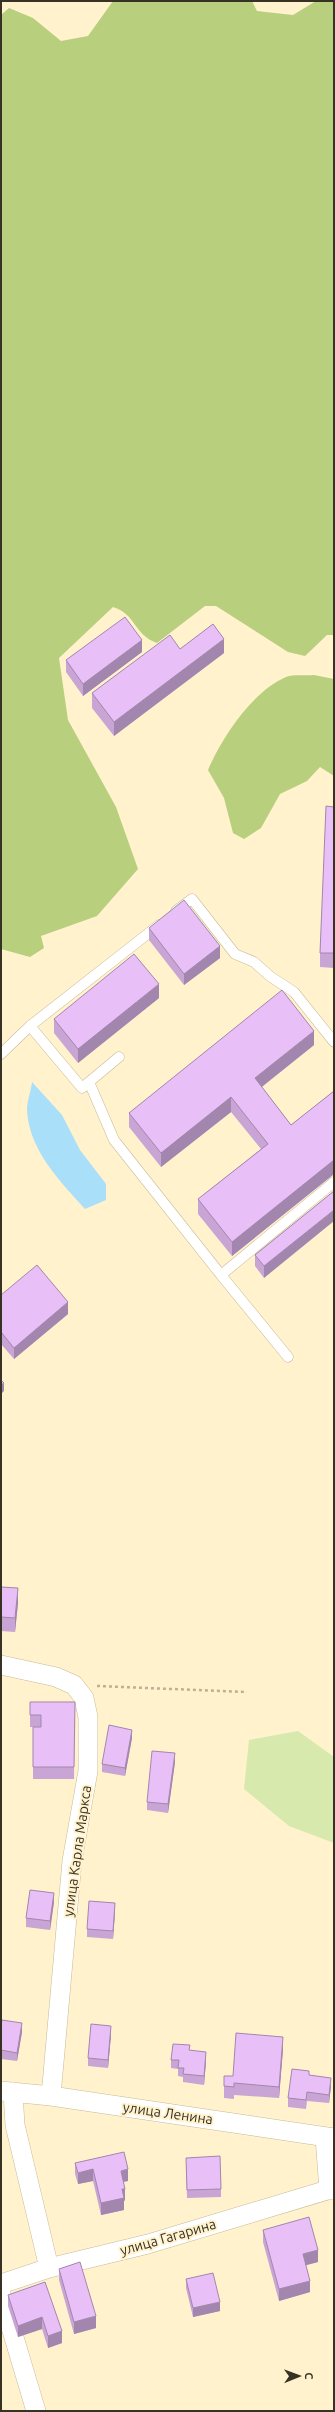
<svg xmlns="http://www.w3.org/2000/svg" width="335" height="2412" viewBox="0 0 335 2412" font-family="Ubuntu,sans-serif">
  <rect width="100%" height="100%" fill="#fff2cd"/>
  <path fill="#d7e9ac" d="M298,1731l36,26v86l-45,-17 -45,-37 5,-49z"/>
  <path fill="#b8cf7e" d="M113,1h139l5,10 36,4 23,-14h18v634h-7l-22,21 -17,-4 -72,-46h-11l-48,37c-23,-8 -21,-29 -44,-36l-54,51 9,62 48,87 22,62 -41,47 -56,20 3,12 -14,9 -29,-8v-934l8,-7 24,10 28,23 27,-5z
    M314,675l20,4v97l-14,-9 -13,14 -27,13 -19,34 -17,11 -11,-6 -9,-35 -16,-28c14,-33 45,-79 78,-93 8,-3 20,-1 28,-2z"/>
  <path fill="#aadff9" d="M32,1082l30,33 18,35 26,34v16l-21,9c-26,-29 -56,-59 -58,-99 0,-9 4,-19 5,-28z"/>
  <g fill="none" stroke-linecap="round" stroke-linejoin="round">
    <defs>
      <path id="service" d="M176,911l16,-12 43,55 19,8 17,15 23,15 40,50
        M30,1026l52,62 7,-6 25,58 107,135 113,-93
        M1,1054l29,-28 129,-101
        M89,1082l30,-25
        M221,1275l67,82"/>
      <path id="minor" d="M1,1665l55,12 18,8 10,13 4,19v54l-16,90 -21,235
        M1,2091l50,5 283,42
        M13,2092l2,33 34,143
        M325,2137l4,53
        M1,2284l48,-16 99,-24 186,-56
        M1,2294l35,117"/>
    </defs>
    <use href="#service" stroke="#c6ba97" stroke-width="11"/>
    <use href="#minor" stroke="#c6ba97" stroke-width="20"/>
    <path stroke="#bcb194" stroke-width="2.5" stroke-dasharray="3 3" stroke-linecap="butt" d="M97,1686l150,6"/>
    <use href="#service" stroke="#fff" stroke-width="10"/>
    <use href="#minor" stroke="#fff" stroke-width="19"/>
  </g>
  <path fill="#c8a5d4" d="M142,652l-59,44 -17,-24v-12z
    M224,653l-110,83 -22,-28v-15z
    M334,807v161l-14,-1v-14z
    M149,928l71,30 -36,27 -35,-45z
    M159,998l-81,65 -24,-30v-14z
    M314,1045l-52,42 29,38 43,-34v83l-102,82 -34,-42v-15l63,-50 -30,-37 -70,55 -32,-40v-14z
    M334,1191l-70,87 -9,-12v-11z
    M1,1295l67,19 -54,45 -13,-15z
    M1,1587l17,16 -3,29 -14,-1z
    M30,1702h45l-1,77h-41v-52h-3z
    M132,1738l-7,38 -23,-4v-8z
    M175,1762l-7,51 -21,-3v-8z
    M54,1902l-4,28 -24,-3v-9z
    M115,1912l-2,27 -26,-2v-8z
    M1,2027l21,5 -5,29 -16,-2z
    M111,2035l-3,33 -20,-2v-8z
    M283,2049l-4,49 -45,-3v4l-10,-1v-12l9,-10z
    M190,2050l16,11 -2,24 -21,-3v-5l-5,-1v-7l-7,-1v-8z
    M309,2075l22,11 -2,17 -22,-2 -1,8 -18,-2v-9z
    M75,2163l53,18 -5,1 2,18 -1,1v9l-23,5 -8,-34 -15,3 -3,-10z
    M186,2166l35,23v8l-34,1z
    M263,2230l55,32 -12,3 4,27 -31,9 -16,-59z
    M59,2269l37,59 -22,6 -15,-54z
    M186,2279l34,32 -27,6 -7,-29z
    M45,2282l17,61 -14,5 -6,-19 -24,8 -10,-31v-11z"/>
  <path fill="#a286ad" d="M224,639v14l-110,83v-14z
    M142,640v12l-59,44v-12z
    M220,946v12l-36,27v-11z
    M159,984v14l-81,65v-14z
    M314,1031v14l-59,47v-14z
    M231,1097v15l-70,55v-14z
    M334,1160v14l-102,82v-14z
    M334,1210v11l-70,57v-12z
    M68,1302v12l-54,45v-11z
    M4,1383v8l-3,3v-9z
    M18,1588v15l-3,29v-14z
    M132,1730v8l-7,38v-8z
    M175,1753v9l-7,51v-9z
    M54,1893v9l-4,28v-9z
    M115,1903v9l-2,27v-8z
    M2,2005v12l-1,6v-12z
    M22,2023v9l-5,29v-8z
    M111,2026v9l-3,33v-8z
    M283,2037v12l-4,49v-11z
    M206,2052v9l-2,24v-9z
    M331,2078v8l-2,17v-8z
    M93,2169v12l-15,3v-11z
    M128,2169v12l-7,1v-11z
    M122,2189h3v11l-1,1v9l-23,5v-12z
    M318,2250v12l-15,4v-12z
    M310,2281v11l-31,9v-12z
    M220,2302v9l-27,6v-9z
    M96,2316v12l-22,6v-12z
    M42,2317v12l-24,8v-11z
    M62,2331v12l-14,5v-12z"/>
  <path fill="#e8c0f7" stroke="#a286ad" d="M125,617l17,23 -59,44 -17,-24z
    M213,624l11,15 -110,83 -22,-29 78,-58 10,14z
    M326,806l8,1v146h-14z
    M184,900l36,46 -36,28 -35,-46z
    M134,954l25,30 -81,65 -24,-30z
    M282,990l32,41 -59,47 36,47 43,-34v69l-102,82 -34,-43 70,-55 -37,-47 -70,56 -32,-40z
    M334,1191v19l-70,56 -9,-11z
    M37,1265l31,37 -54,46 -13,-16v-37z
    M1,1380l3,3 -3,2z
    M1,1587l17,1 -3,30 -14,-1z
    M30,1702h45l-1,65h-41v-40h8v-12h-11z
    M109,1725l23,5 -7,38 -23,-4z
    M152,1751l23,2 -7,51 -21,-2z
    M30,1890l24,3 -4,28 -24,-3z
    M89,1901l26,2 -2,28 -26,-2z
    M2,2020l20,3 -5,30 -16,-3v-23z
    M91,2024l20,2 -3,34 -20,-2z
    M236,2033l47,4 -4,50 -45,-4v4l-10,-1v-10h9z
    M173,2044l17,1 -1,5 17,2 -2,24 -21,-2 1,-6h-6l1,-8h-8z
    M292,2069l17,2v4l22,3 -2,17 -22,-3 -1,8 -18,-2z
    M124,2152l4,17 -7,2 4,18h-3l2,9 -23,5 -8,-34 -15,4 -3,-10z
    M220,2156l1,33 -34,1 -1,-32z
    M309,2217l9,33 -15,4 7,27 -31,8 -16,-59z
    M80,2262l16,54 -22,6 -15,-53z
    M213,2273l7,29 -27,6 -7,-29z
    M45,2282l17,49 -14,5 -6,-19 -24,9 -10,-31z"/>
  <g text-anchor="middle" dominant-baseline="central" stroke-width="4" stroke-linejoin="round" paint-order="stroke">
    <g font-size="14" fill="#373224" stroke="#fff2cd">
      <text transform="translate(77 1851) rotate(-82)">улица Карла Маркса</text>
      <text transform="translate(168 2113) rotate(8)">улица Ленина</text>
      <text transform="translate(168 2237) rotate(-16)">улица Гагарина</text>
    </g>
  </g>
  <rect width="335" height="2412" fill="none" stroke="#373224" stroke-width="4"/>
  <g transform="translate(299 2376) rotate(89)" stroke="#fff2cd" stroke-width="3" paint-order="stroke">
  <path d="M0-3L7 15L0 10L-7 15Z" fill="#373224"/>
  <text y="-6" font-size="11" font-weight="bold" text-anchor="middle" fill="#373224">С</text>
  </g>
</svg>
